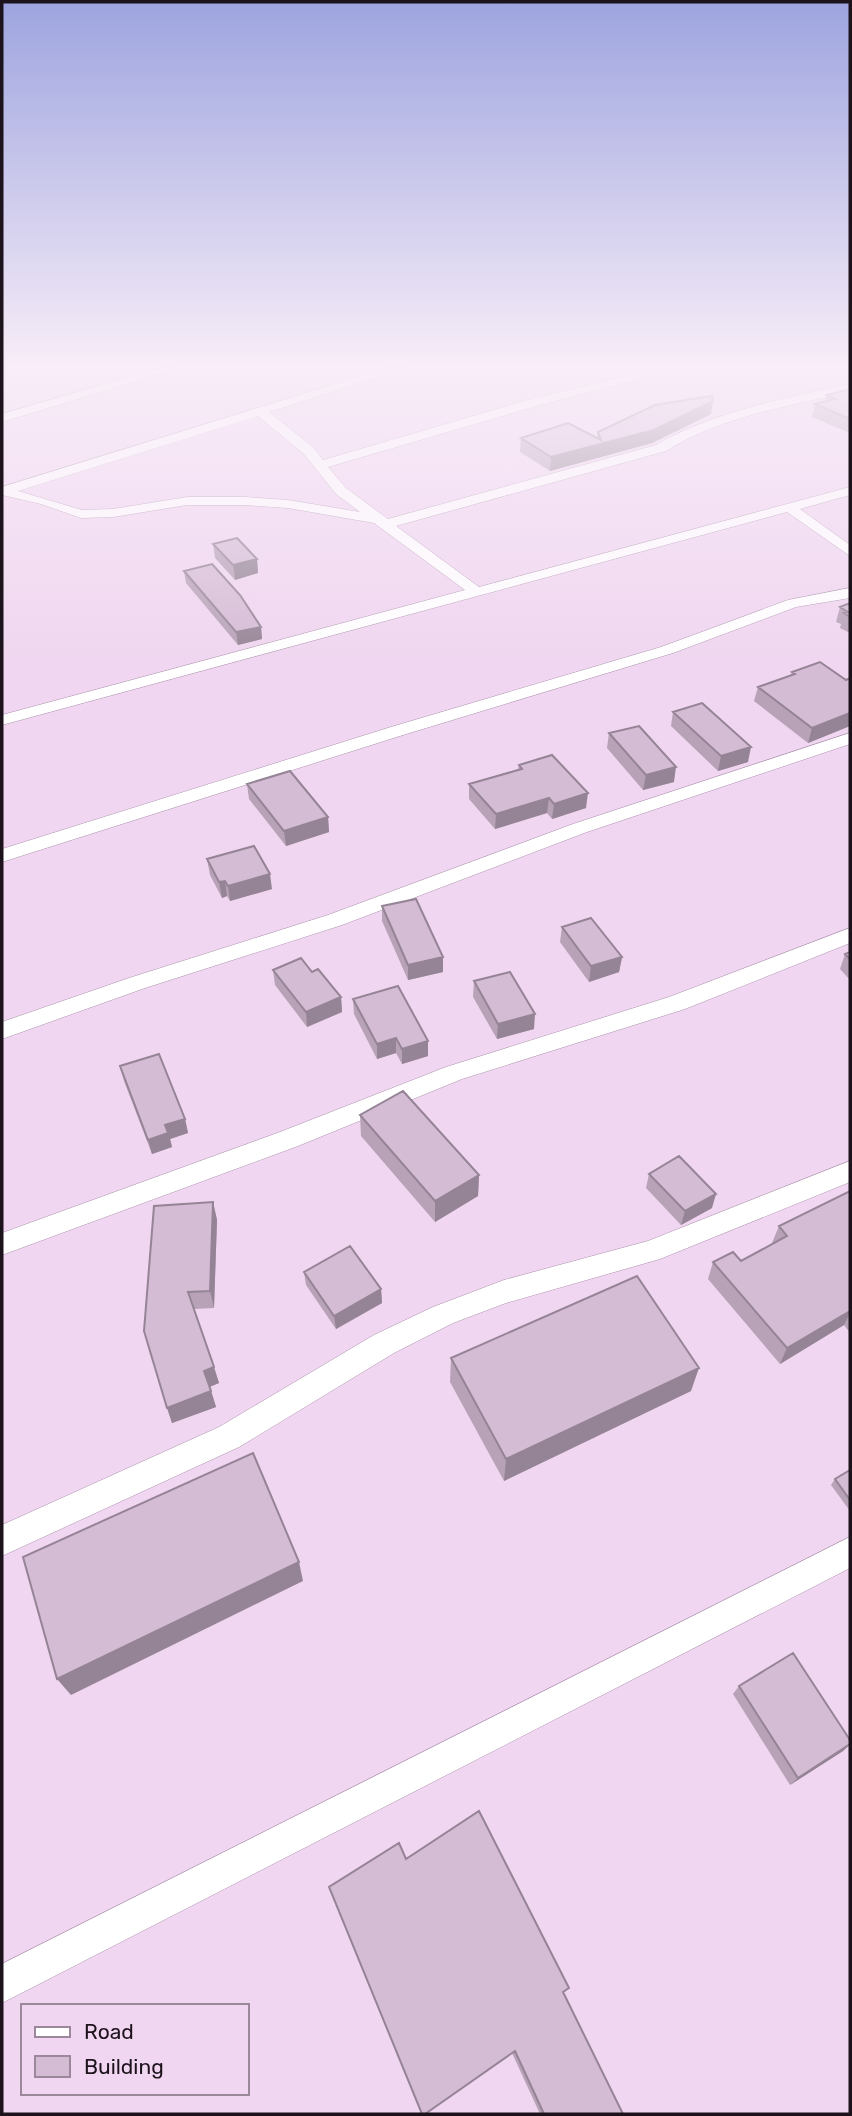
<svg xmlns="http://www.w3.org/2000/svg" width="852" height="2116" viewBox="0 0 852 2116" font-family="Rubik,sans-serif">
  <rect width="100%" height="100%" fill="#f0d6f0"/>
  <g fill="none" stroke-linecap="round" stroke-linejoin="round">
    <defs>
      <path id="minor" d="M160,368h19l-177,54v-8z
        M387,368h19l-137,44 45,36 9,12 205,-60 119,-29 6,4 -117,31 -208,61 18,21 42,31 268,-74c55,-33 131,-47 194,-61v8c-62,14 -130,25 -184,59l-270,75 83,61 371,-100v8l-50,14 50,36v11l-63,-44 -785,213v-10l463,-125 -91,-67 -86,-15 -44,-3h-57l-74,12 -32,1 -40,-14 -39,-9v-8zM258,416l46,38 32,40 24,18 -72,-12 -44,-3h-57l-74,12 -31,1 -64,-19z
        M850,588v10l-54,9 -123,46 -270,82 -401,127v-13l389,-122 270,-80 127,-47z
        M850,733v11l-263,88 -245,93 -197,63 -143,51v-17l127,-44 199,-63 245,-91z
        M850,928v15l-165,66 -223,70 -164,67 -296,109v-22l278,-101 166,-65 223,-70z
        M850,1161v21l-190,77 -154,44 -53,20 -59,30 -155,94 -237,109v-31l217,-98 155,-92 59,-28 71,-27 144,-39z
        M850,1537v31l-848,435v-39z"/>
    </defs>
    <use href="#minor" stroke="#ab93ac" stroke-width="1"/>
    <use href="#minor" fill="#fff" fill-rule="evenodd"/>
  </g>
  <path fill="#b7a2b7" d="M850,389v44l-38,-16 3,-13 10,-2 2,-7z
    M711,414l-59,29 -102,28 -30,-19 1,-14h76l1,-6z
    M213,544l44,15 1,14 -23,7 -20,-22z
    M184,571l77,56 1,12 -24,6 -52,-62z
    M850,603v30l-10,-5 1,-4 -5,-2 4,-15z
    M792,672l54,8 4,-2v48l-42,17 -54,-42 4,-14 32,-11z
    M673,712l75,50 -30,9 -47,-45z
    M609,733l65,49 -31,8 -36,-42z
    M519,765l67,43 -34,11 -5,-6 -52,16 -26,-30v-15l49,-15z
    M247,784l81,33 1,15 -43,14 -37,-47z
    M207,859l65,30 -42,12 -3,-5 -5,2 -12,-23z
    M382,906l61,51v15l-35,8 -26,-59z
    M562,927l60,30 -3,15 -30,10 -29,-40z
    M850,952v28l-10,-11 5,-15z
    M273,970l39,2 29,25 1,15 -35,15 -32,-42z
    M474,981l60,48 -37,10 -24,-42z
    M353,999l75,42v15l-26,8 -6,-11 -19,6 -23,-45z
    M120,1066l65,53 3,14 -18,6 2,8 -20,7 -28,-73z
    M360,1115l119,60 -1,21 -43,26 -74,-86z
    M649,1174l63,34 -31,17 -35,-37z
    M850,1191v142l-6,-8 -64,39 -72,-85 5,-17 28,-1 32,-17 -1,-1 7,-17z
    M213,1202l4,18 -3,88 -20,1 25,74 -9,4 6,20 -44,16 -28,-92z
    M304,1272l77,17 1,14 -46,26 -30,-44z
    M451,1358l240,33 -187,90 -54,-99z
    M850,1470v41l-19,-26 4,-6z
    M739,1686l111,58 -7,7 -53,34 -57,-91z
    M406,1859l157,134 60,121h-83l-28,-61z"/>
  <path fill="#958495" d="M713,401l-2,13 -59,29 -102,28 1,-14z
    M257,559l1,14 -23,7 -2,-15z
    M261,627l1,12 -24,6 -2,-13z
    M850,713v13l-42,17 4,-15z
    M751,747l-3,15 -30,9 3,-15z
    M676,767l-2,15 -31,8 3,-15z
    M588,793l-2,15 -34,11 2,-15z
    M549,798l-2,15 -52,16 1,-15z
    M328,817l1,15 -43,14 -2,-15z
    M270,874l2,15 -42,12 -2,-15z
    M225,881l2,15 -5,2 -3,-16z
    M443,957v15l-35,8v-15z
    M622,957l-3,15 -30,10 2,-16z
    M341,997l1,15 -35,15 -1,-15z
    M535,1014l-1,15 -37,10 1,-15z
    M396,1038v15l-19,6v-15z
    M428,1041v15l-26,8v-15z
    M185,1119l3,14 -18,6 2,8 -20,7 -4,-14 17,-15z
    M479,1175l-1,21 -43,26v-21z
    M716,1194l-4,14 -31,17 4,-14z
    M213,1202l4,18 -3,88 -4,-17z
    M381,1289l1,14 -46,26 -2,-13z
    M850,1311v2l-6,12 -64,39 7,-16z
    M214,1367l5,16 -10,4 -5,-16z
    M699,1368l-8,23 -187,90 2,-22z
    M211,1391l5,16 -44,16 -5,-15z
    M299,1562l4,19 -232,114 -14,-16z
    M850,1744l-7,7 -53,34 8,-7z"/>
  <path fill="#d5bcd5" stroke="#958495" stroke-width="2" d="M850,389v30l-35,-15 21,-5 -9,-4z
    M712,396l1,5 -59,29 -103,27 -30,-19 47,-15 33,17 -3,-8 57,-27z
    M237,538l20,21 -24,6 -20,-21z
    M212,564l28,31 21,32 -25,5 -52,-61z
    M850,603v14l-6,-4 4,-1 -8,-5z
    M820,662l26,18 4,-2v35l-38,15 -54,-41 37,-13 -3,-2z
    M702,703l49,44 -30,9 -48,-44z
    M639,726l37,41 -30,8 -37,-42z
    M552,755l36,38 -34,11 -5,-6 -53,16 -27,-30 53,-15 -3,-4z
    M290,771l38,46 -44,14 -37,-47z
    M254,846l16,28 -42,12 -3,-5 -6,1 -12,-23z
    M416,899l27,58 -35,8 -26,-59z
    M591,918l31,39 -31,9 -29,-39z
    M850,952v7l-5,-5z
    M301,958l11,14 6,-3 23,28 -35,15 -33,-42z
    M510,972l25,42 -37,10 -24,-43z
    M398,986l30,55 -26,8 -6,-11 -19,6 -24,-45z
    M159,1054l26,65 -20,6 3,8 -20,7 -28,-74z
    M403,1091l76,84 -44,26 -75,-86z
    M679,1156l37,38 -31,17 -36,-37z
    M850,1191v120l-63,37 -74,-86 20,-10 8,9 46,-25 -8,-10z
    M213,1202l-3,89 -22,1 26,75 -10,4 7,20 -44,17 -23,-77 10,-125z
    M350,1246l31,43 -47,27 -30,-44z
    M637,1276l62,92 -193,91 -55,-101z
    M253,1453l46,109 -242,117 -34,-122z
    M850,1470v30l-15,-21z
    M793,1653l57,87v4l-52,34 -59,-92z
    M479,1811l90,177 -6,4 60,122h-79l-29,-63 -90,63h-3l-93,-227 70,-44 7,16z"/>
  <linearGradient id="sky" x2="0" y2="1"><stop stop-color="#9da4df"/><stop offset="0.55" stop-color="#f8edf8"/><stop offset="1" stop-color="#f8edf8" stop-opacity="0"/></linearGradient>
  <rect width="852" height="664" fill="url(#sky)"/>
  <rect width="852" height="2116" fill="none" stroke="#1c131c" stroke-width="7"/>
  <rect x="21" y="2004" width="228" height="91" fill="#f0d6f0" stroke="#9b889b" stroke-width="2"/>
  <rect x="35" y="2027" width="35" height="10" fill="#ffffff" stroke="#9b889b" stroke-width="2"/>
  <text x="84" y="2039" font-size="21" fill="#1c131c">Road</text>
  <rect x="35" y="2056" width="35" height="21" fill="#d5bcd5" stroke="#9b889b" stroke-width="2"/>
  <text x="84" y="2074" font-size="21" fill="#1c131c">Building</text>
</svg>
